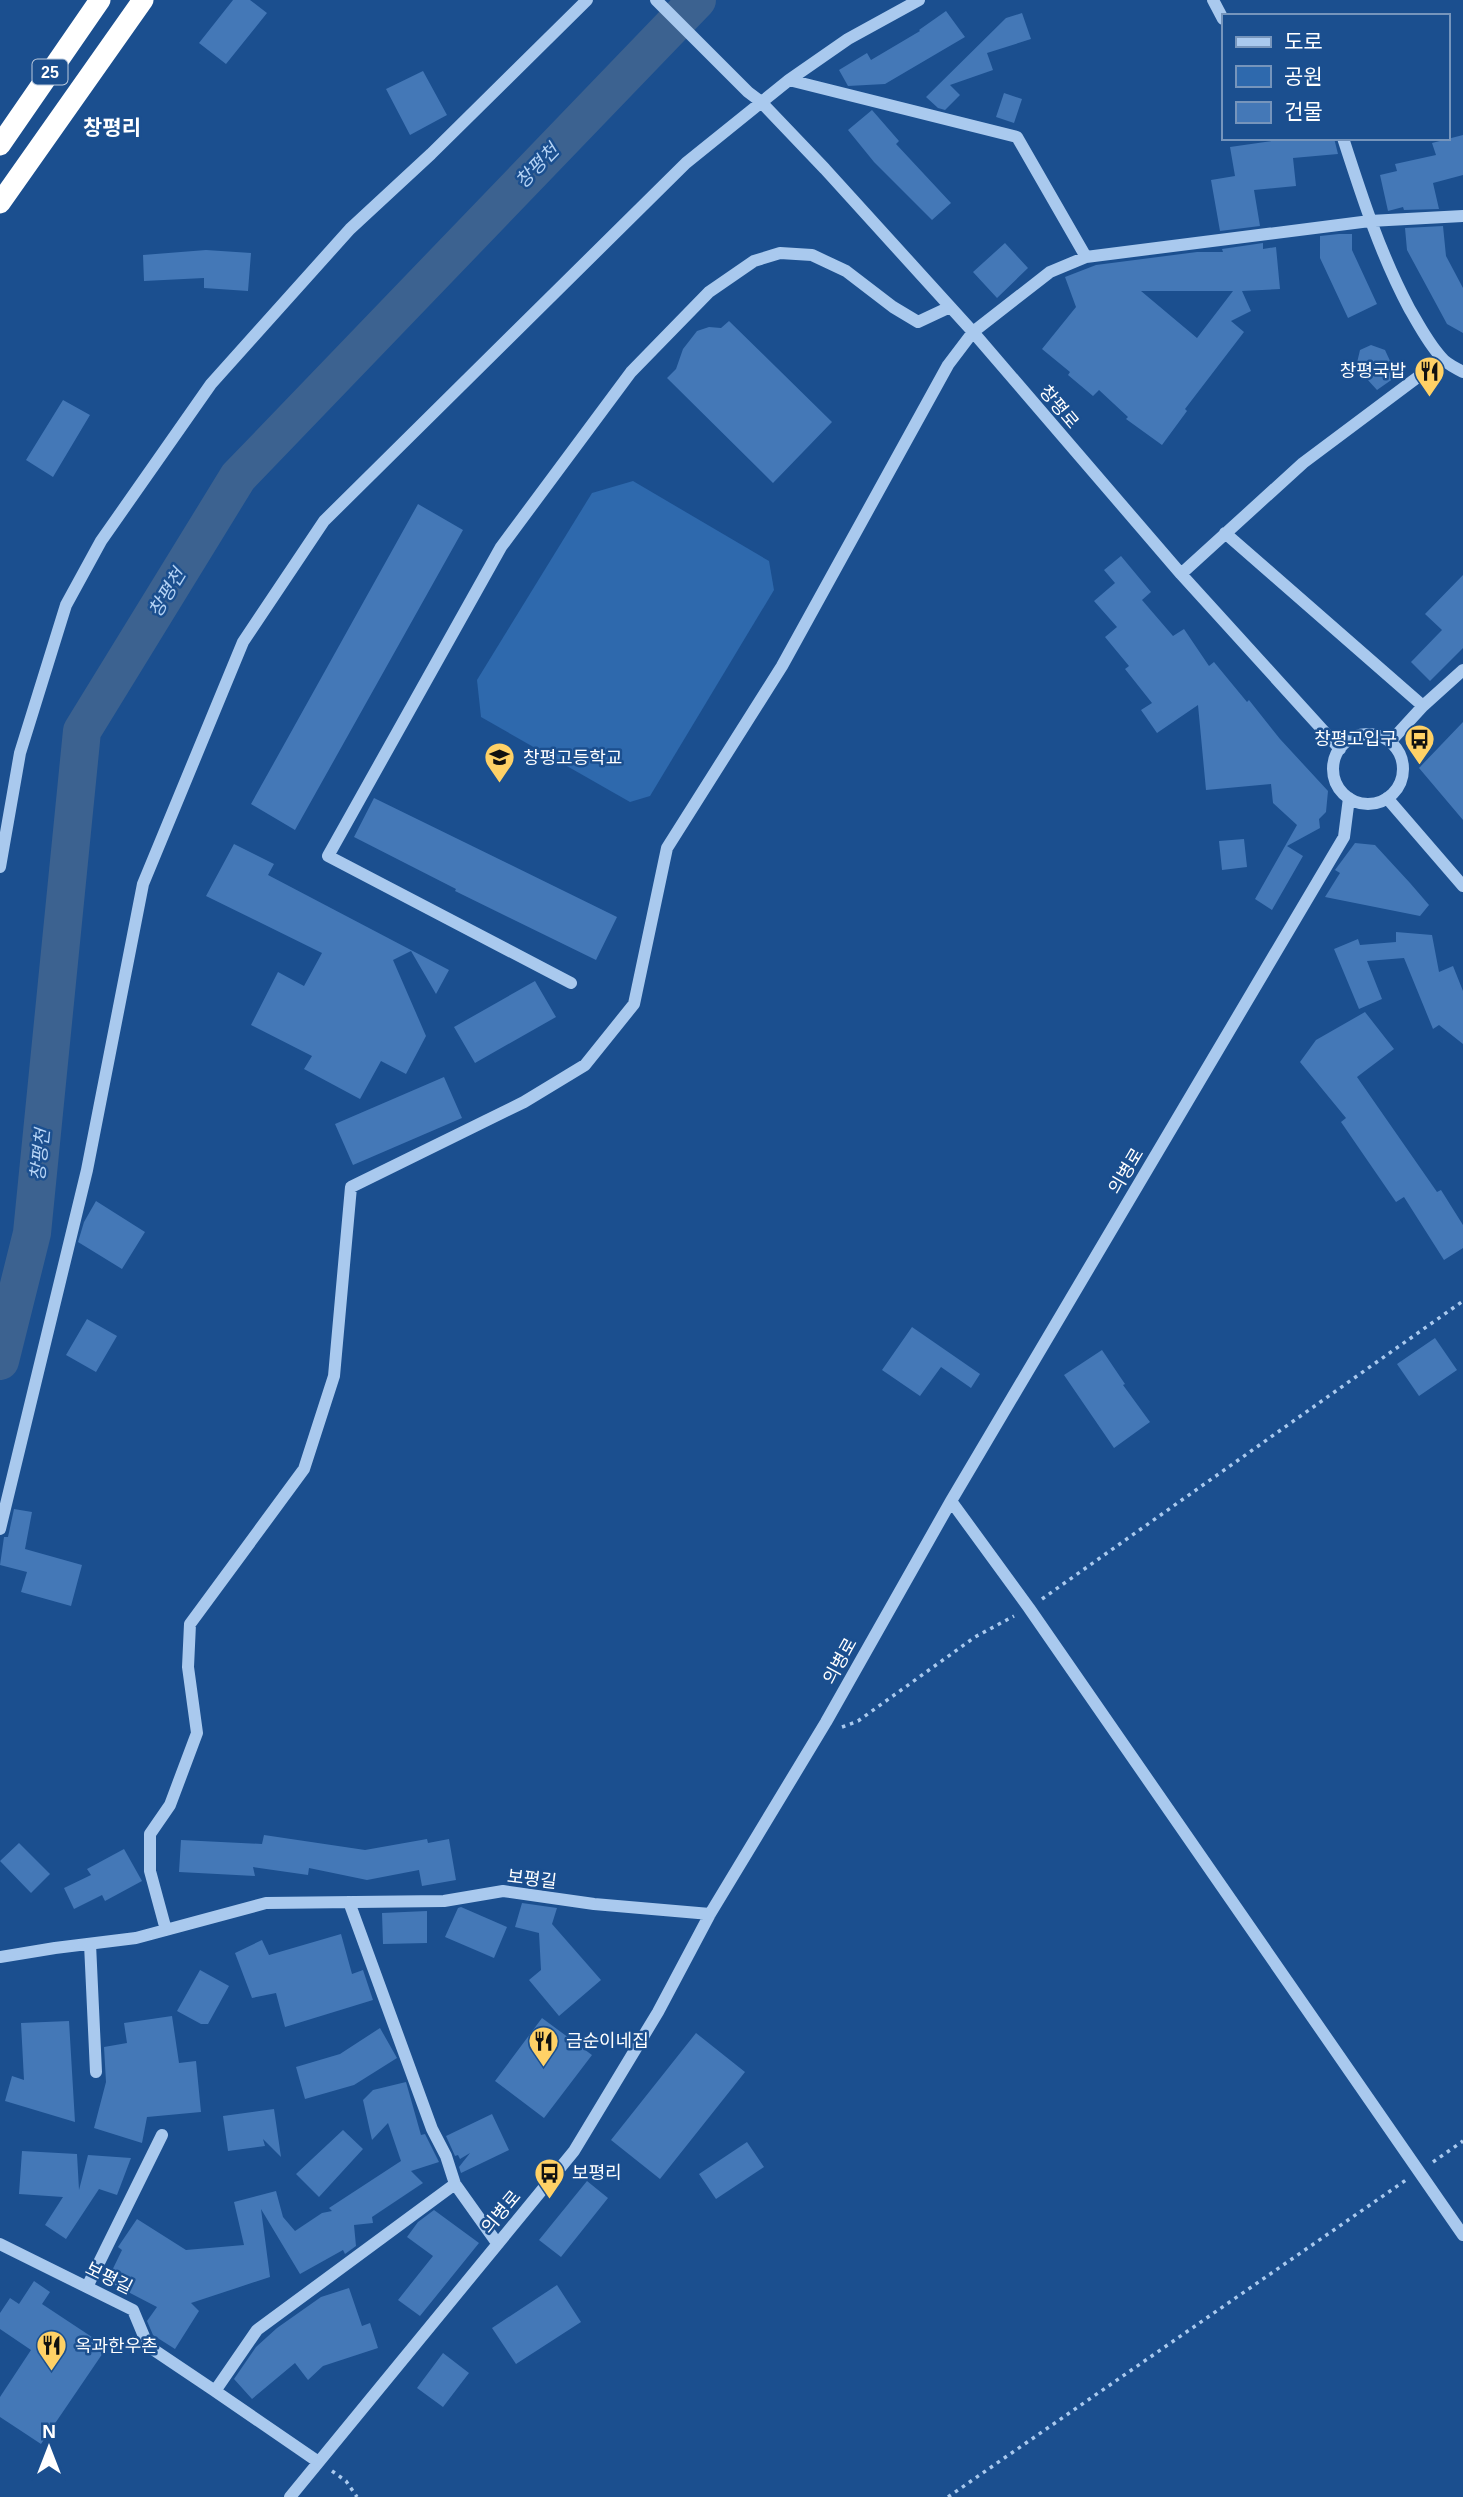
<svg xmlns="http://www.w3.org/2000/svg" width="1463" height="2497" viewBox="0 0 1463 2497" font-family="Arial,'Noto Sans KR',sans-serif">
  <rect width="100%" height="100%" fill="#1b4f8f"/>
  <path fill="#2e69ad" d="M633,481l136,80 5,29 -124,206 -20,6 -149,-85 -4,-37 115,-187z"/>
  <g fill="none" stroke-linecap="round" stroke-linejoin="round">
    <path stroke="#3c6290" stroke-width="38" d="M0,1361l32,-128 50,-502 156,-254 459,-477"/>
  </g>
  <path fill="#4478b7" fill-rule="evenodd" d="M233,0h17l17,13 -41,51 -27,-21z
    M946,11l19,26 -80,47 -37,2 -9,-16 28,-17 4,7 49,-29 -1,-1z
    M1022,13l9,26 -44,14 6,17 -43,15 10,10 -15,15 -7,-2 -12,-11 80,-79z
    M423,71l24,44 -37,20 -24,-46z
    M1004,93l18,6 -8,24 -18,-6z
    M872,110l27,31 -3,3 55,59 -19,17 -58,-58 -26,-32z
    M1463,135v40l-30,8 6,26 -35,1 -1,-3 -15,4 -8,-36 17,-4 -2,-7 41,-9 -4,-12z
    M1278,138h56l4,16 -45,4 3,28 -42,4 6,36 -40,5 -9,-51 24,-4 -5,-29 48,-7z
    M1443,226l3,30 17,32v45l-16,-9 -40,-74 -2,-22z
    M1339,234h13v16l25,54 -29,14 -28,-60v-22z
    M1005,243l23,25 -31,30 -24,-26z
    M1263,243v6l13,-2 4,42 -38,2 9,20 -20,10 13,11 -59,77 2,2 -25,34 -36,-26 2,-2 -29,-27 -6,6 -25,-21 2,-3 -28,-23 34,-42 -11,-30 31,-12 101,-13h26l-1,-3zM1141,291h92l-36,47z
    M206,250l45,3 -3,38 -44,-3v-10l-60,3 -1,-26z
    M729,321l103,101 -59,61 -106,-105 9,-9 7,-20 14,-18 12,-4 12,1z
    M1371,345l14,5 12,26 -20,14 -21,-23 4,-17z
    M63,400l27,15 -37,62 -27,-17z
    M418,504l45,26 -168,300 -44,-26z
    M1121,556l30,36 -9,8 31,36 11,-7 25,37 5,-4 33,40 2,-2 31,39 48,52 -2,21 -7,7 1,9 -33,18 16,10 -31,54 -17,-11 42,-74 -24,-22 -2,-19 -65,6 -8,-85 -41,28 -16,-23 11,-7 -27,-34 4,-3 -24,-29 12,-10 -23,-26 21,-18 -11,-13z
    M1463,575v73l-33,33 -19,-19 31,-32 -17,-16z
    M1463,722v98l-44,-52z
    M374,798l243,119 -21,43 -141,-69 1,-2 -102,-52z
    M1244,839l3,28 -25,3 -3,-29z
    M1355,843l20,2 35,38 19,22 -9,11 -95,-19 15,-24 -5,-3z
    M234,844l40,20 -6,11 181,95 -13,24 -25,-43 -18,9 33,76 -20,38 -25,-13 -21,38 -56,-30 8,-13 -61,-31 27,-53 26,14 18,-33 -116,-57z
    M1396,932l36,3 7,37 14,-6 10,25v53l-24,-19 -6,4 -29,-71 -37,3 15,38 -23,10 -25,-60 24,-10 2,6 36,-3z
    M535,981l21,36 -81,46 -21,-36z
    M1365,1012l29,37 -37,28 80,115 4,-2 22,35v23l-19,12 -40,-63 -8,5 -55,-80 5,-4 -46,-56 16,-22z
    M444,1077l18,41 -109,47 -18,-41z
    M96,1201l49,31 -23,37 -44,-27 6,-20z
    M87,1319l30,17 -21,36 -30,-17z
    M912,1327l68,47 -9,14 -30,-21 -21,29 -38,-26z
    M1435,1338l22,32 -38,26 -22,-32z
    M1102,1350l23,34 -2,1 27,37 -36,26 -50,-73z
    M14,1509l18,3 -7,37 57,16 -11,41 -50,-14 6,-20 -27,-7 4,-28h4z
    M264,1835l101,15 62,-11 1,4 21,-4 7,41 -34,6 -3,-16 -52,10 -58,-12 -1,7 -55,-8 2,9 -76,-4 2,-32 81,4z
    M19,1843l31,31 -19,19 -31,-32z
    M124,1849l18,32 -37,20 -3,-6 -28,14 -10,-21 27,-13 -4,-6z
    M522,1903l35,5 -5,16 49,56 -42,36 -30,-36 12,-10 -2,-37 -24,-6z
    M461,1907l46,20 -13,31 -49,-21 13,-29z
    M427,1911v32l-44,1 -1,-31z
    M341,1934l11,40 11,-4 10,30 -88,27 -9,-34 -24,5 -17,-45 27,-13 7,15z
    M200,1970l29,16 -21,38h-7l-24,-13z
    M172,2016l7,47 17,-2 5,51 -54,5 -5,26 -48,-15 12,-46 -2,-35 23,-4 -3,-20z
    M542,2018l50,37 -48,63 -49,-37z
    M69,2021l6,101 -70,-21 7,-25 12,4 -3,-57z
    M380,2028l17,30 -43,27 -49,14 -9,-32 44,-13z
    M696,2033l49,39 -85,107 -49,-39z
    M406,2082l15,53 4,-1 14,28 -28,9 12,12 -51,34 1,6 -19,2 2,21 -11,8 -2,-4 -43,24 -39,-65 9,68 -79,26 8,8 -24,38 -22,-14 -6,-14 10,-14 -50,-26 15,-31 -4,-3 19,-28 49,31 58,-5 -10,-43 42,-11 7,26 12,14 27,-18 10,-2 -3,-3 72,-47 -13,-38 -16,17 -9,-40 10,-10z
    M274,2109l7,48 -18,-18 2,7 -37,5 -5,-35z
    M492,2114l17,36 -48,23 -2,-6 11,-14 -10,6 -2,-4 -3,1 -9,-20z
    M343,2130l20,19 -44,48 -23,-23z
    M747,2142l17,25 -48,32 -17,-25z
    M22,2151l55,3 2,36 9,-35 43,3 -14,37 -18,-6 -33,50 -21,-14 18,-28 -44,-3z
    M587,2181l21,17 -47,59 -22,-17z
    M434,2210l45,33 -59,73 -22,-16 35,-44 -26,-19 11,-15z
    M34,2281l16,11 -8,12 65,43 -66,97 -41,-27v-20l31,-47 -31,-21v-16l10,-15 9,6z
    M557,2285l24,37 -65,42 -24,-36z
    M349,2288l13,38 8,-3 8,25 -55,18 -15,14 -13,-17 -43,36 -18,-20 22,-32 21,-19 44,-31z
    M443,2353l26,20 -26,34 -26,-19z"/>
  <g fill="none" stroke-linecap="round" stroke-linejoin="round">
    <path stroke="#a9c9ee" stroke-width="3.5" stroke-dasharray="3.5 5" stroke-linecap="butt" d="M1042,1599l421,-298
      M842,1727l16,-6 117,-84 39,-21
      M1433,2162l30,-21
      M332,2471l14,10 11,16
      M948,2497l458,-317"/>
    <path stroke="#a9c9ee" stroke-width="12" d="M656,0l92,92 12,9 65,68 148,163 208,242 159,175
      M1213,0l10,19
      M789,80l228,57 69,120
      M1343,138c19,59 37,115 66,170 10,17 19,35 32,49 5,7 15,11 22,15
      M1225,533l198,173
      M1181,574l122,-111 139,-104
      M1333 769a35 35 0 1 1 70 0a35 35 0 1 1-70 0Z
      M1390,742l33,-36 40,-36
      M1387,798l76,88
      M0,867l20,-114 46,-148 35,-64 110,-157 139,-155 81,-75 156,-154
      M571,983l-243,-127 173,-309 130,-175 78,-80 45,-31 26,-8 32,2 34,16 47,36 25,15 32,-15
      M951,1501l78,107 434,627
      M0,1529l87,-359 56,-286 100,-242 81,-121 362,-358 103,-83 59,-41 71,-39
      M349,1902l83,227 14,27 9,28 42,59
      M166,1930l-16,-59v-37l20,-29 27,-72 -9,-66 2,-43 114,-155 30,-93 17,-189 173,-85 61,-37 49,-61 33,-156 115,-182 166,-301 25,-33 77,-60 36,-15 284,-36 93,-5
      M90,1944l6,128
      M0,1957l55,-9 81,-10 130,-35 178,-2 59,-10 91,13 116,10
      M0,2244l133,66 15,36 67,45
      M87,2287l75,-152
      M317,2461l-102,-70 42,-61 198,-146
      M290,2497l284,-346 84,-139 52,-98 116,-192 125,-221 393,-664 5,-39"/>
    <path stroke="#fff" stroke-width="21" d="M0,145l100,-145
      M0,203l143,-203"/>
  </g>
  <defs>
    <symbol id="restaurant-pin" viewBox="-11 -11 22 30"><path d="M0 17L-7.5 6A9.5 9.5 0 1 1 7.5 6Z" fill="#ffd166" stroke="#1b4f8f"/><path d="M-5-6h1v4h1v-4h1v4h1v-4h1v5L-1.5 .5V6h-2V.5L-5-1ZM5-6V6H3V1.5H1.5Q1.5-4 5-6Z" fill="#111"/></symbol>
    <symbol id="bus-pin" viewBox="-11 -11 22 30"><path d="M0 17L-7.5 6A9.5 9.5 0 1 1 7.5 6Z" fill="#ffd166" stroke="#1b4f8f"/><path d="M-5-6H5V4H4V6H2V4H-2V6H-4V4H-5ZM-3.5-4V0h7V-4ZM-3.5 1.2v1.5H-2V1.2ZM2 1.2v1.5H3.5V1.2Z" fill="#111"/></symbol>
    <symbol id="school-pin" viewBox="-11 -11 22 30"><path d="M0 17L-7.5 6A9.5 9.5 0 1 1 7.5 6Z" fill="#ffd166" stroke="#1b4f8f"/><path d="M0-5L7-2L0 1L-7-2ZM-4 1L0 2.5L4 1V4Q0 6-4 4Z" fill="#111"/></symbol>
  </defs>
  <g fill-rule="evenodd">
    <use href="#restaurant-pin" x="1412" y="354" width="35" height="47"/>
    <use href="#bus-pin" x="1402" y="722" width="35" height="47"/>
    <use href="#school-pin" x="482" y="740" width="35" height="47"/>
    <use href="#restaurant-pin" x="526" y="2024" width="35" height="47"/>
    <use href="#bus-pin" x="532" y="2156" width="35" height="47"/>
    <use href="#restaurant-pin" x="34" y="2328" width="35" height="47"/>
  </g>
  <g text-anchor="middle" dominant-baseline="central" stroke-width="5" stroke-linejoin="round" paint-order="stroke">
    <rect fill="#1b4f8f" stroke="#bbcadd" stroke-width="2" x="32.5" y="59.5" width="35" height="25" rx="5"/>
    <g font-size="16" font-weight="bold" fill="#fff">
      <text x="50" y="72">25</text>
    </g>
    <g font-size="18" fill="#fff" stroke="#1b4f8f" text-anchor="start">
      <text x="1406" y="371" text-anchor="end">창평국밥</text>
      <text x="1397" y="739" text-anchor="end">창평고입구</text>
      <text x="523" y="758">창평고등학교</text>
      <text x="566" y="2041">금순이네집</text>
      <text x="572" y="2173">보평리</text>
      <text x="75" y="2346">옥과한우촌</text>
    </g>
    <g font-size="18" fill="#fff" stroke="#1b4f8f">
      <text transform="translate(1059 407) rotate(50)">창평로</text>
      <text transform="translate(1126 1171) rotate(-59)">의병로</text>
      <text transform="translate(840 1661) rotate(-61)">의병로</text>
      <text transform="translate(532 1879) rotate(7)">보평길</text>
      <text transform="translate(501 2212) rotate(-50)">의병로</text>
      <text transform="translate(109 2278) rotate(26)">보평길</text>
    </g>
    <g font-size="19" font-style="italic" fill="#b5d3f5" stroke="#1b4f8f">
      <text transform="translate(537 166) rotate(-46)">창평천</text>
      <text transform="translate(167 593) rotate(-59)">창평천</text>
      <text transform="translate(40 1155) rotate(-84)">창평천</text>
    </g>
    <g font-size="21" font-weight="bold" fill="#fff" stroke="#1b4f8f">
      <text x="112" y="127">창평리</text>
    </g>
  </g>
  <rect x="1222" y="14" width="228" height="126" fill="#1b4f8f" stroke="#7695bc" stroke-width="2"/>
  <rect x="1236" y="37" width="35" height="10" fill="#a9c9ee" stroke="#7695bc" stroke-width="2"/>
  <text x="1284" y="49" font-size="21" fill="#ffffff">도로</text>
  <rect x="1236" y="66" width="35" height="21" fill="#2e69ad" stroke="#7695bc" stroke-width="2"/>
  <text x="1284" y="84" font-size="21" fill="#ffffff">공원</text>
  <rect x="1236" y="102" width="35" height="21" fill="#4478b7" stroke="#7695bc" stroke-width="2"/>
  <text x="1284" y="119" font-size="21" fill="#ffffff">건물</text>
  <g transform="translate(49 2448)" stroke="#1b4f8f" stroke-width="5" paint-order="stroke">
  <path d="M0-5L12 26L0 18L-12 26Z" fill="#ffffff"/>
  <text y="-10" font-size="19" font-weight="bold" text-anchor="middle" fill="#ffffff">N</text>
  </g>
</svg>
